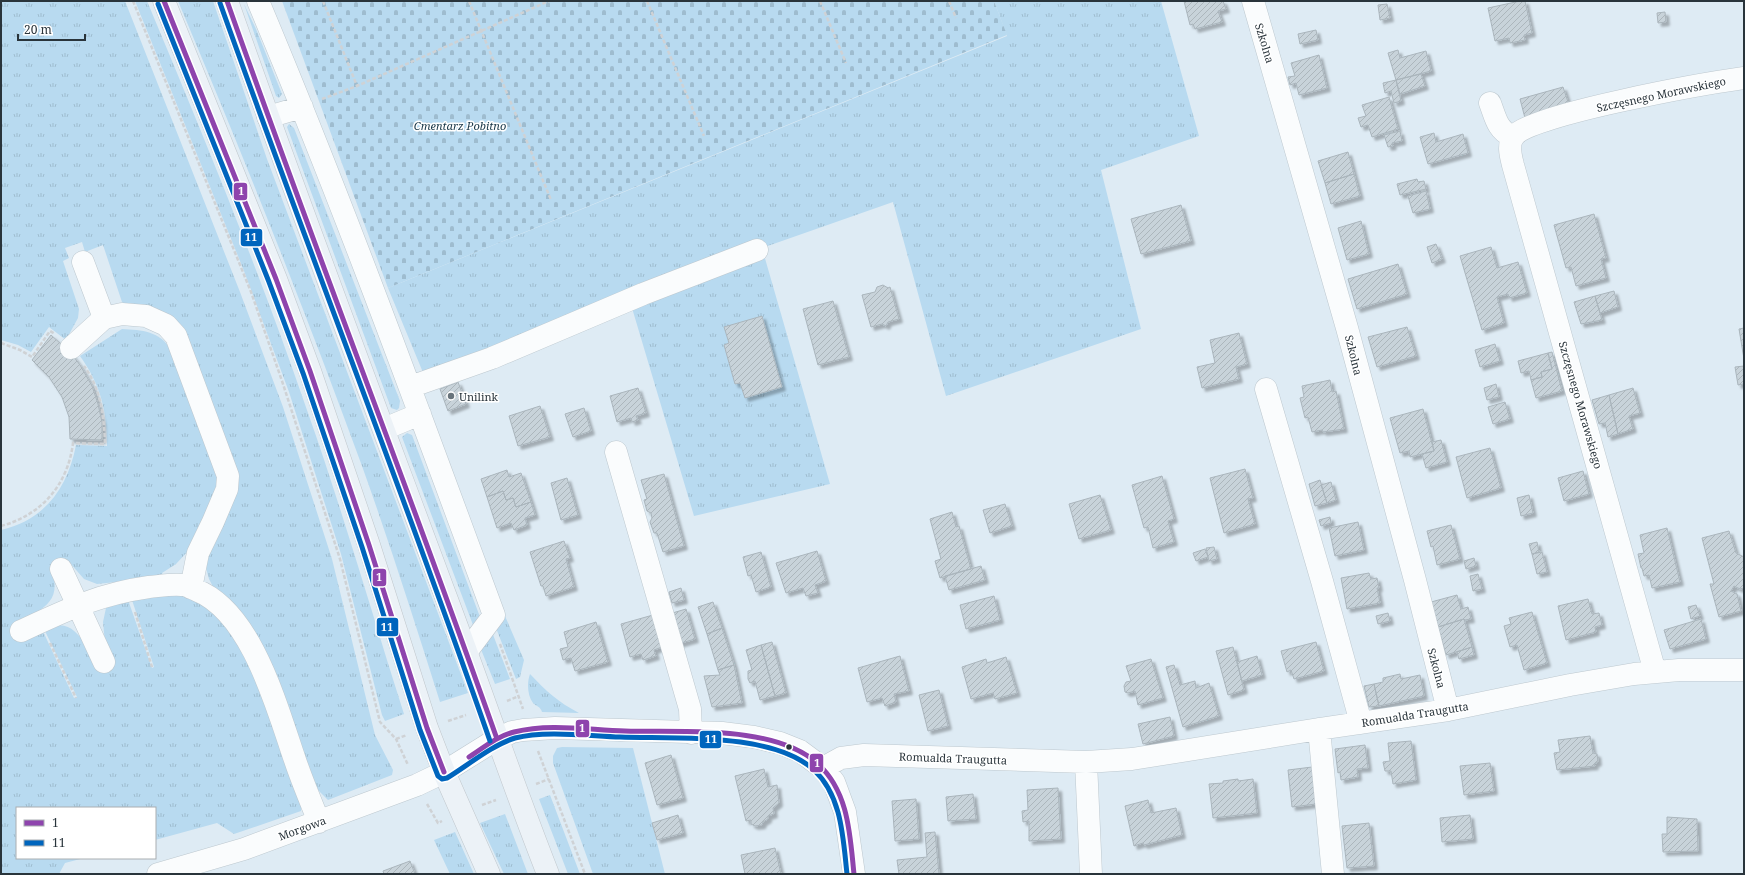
<svg xmlns="http://www.w3.org/2000/svg" width="1745" height="875" viewBox="0 0 1745 875" font-family="'Noto Serif',serif">
  <defs>
    <pattern id="grass-tufts" width="24" height="20" patternUnits="userSpaceOnUse"><rect width="24" height="20" fill="#b8daf0"/><path d="M3 7l-1-3M5 7V3M7 7l1-3M15 17l-1-3M17 17v-4M19 17l1-3" fill="none" stroke="#9ebccf"/></pattern>
    <pattern id="cemetery-stones" width="16" height="16" patternUnits="userSpaceOnUse"><rect width="16" height="16" fill="#b8daf0"/><path d="M2 7V4a2 2 0 0 1 4 0v3zM10 15v-3a2 2 0 0 1 4 0v3z" fill="#9ebccf"/></pattern>
    <pattern id="building-hatch" width="6" height="6" patternUnits="userSpaceOnUse"><rect width="6" height="6" fill="#c8d3da"/><path d="M-1 1l2-2M0 6l6-6M5 7l2-2" fill="none" stroke="#acb6bc"/></pattern>
    <filter id="shadow"><feDropShadow dx="3.5" dy="3.5" stdDeviation="1" flood-color="#0004"/></filter>
  </defs>
  <rect width="100%" height="100%" fill="#deebf4"/>
  <path fill="url(#grass-tufts)" d="M1,1h124l115,291 43,115 49,152 43,176 18,35 -1,5 -64,25 -10,-10 -109,-211 -3,-11v-8l27,-63 -37,-132 -74,-63 -19,-57 -18,7 -3,-10 -17,6 4,10 -6,3 16,48 -1,9 -12,22 -17,-13 -18,25 -13,-7 -17,-5z
    M135,1h12c57,136 113,272 161,412 35,99 64,201 96,301l-19,7 -3,-6 -41,-161 -52,-162 -45,-121z
    M178,1h35l54,158 201,534 -28,9c-25,-79 -50,-158 -78,-236 -57,-156 -119,-311 -184,-465z
    M994,1h167l38,135 -98,34 40,159 -195,67 -53,-194 -131,46 68,236 -136,32 -62,-208 -203,79 -41,-99 619,-252z
    M244,4l12,25 26,65 -3,4 -3,-2z
    M289,124l5,4 106,273 -1,7 -2,2 -6,-2 -104,-281z
    M122,329c20,1 38,2 49,21l47,129 -2,11 -27,60 -13,14 -14,9 2,4 -67,7 -13,-5 -14,-16 -16,14c3,20 -4,26 -19,37l39,84 3,-1 -33,-68c24,-10 30,1 45,18l16,-4 -2,-21 3,-14 21,-11 25,71 2,-1 -23,-70 13,-2h52l47,49 58,157v10l-67,23 -17,-11 -62,17v-32h-138v50h67l-19,5 -6,11h-58v-344c44,-10 67,-43 75,-85l31,1c0,-36 -6,-60 -27,-90z
    M407,433l5,2 68,182 -7,8 -71,-188z
    M505,616l19,44 -4,17 -4,2 -20,-51z
    M492,632l18,47 -15,5 -15,-37z
    M530,674c16,17 28,28 49,39l-37,-1c-2,-6 -5,-5 -9,-9 -6,-8 -6,-21 -3,-29z
    M562,747l71,1 32,126h-72l-40,-111v-7l4,-8z
    M550,795l30,79h-12l-29,-75z
    M505,814l23,60h-24l-24,-51z
    M455,832l19,42h-24l-16,-34z"/>
  <path fill="url(#cemetery-stones)" d="M282,1h712l13,34 -619,253z"/>
  <path fill="url(#building-hatch)" stroke="#aab5bc" filter="url(#shadow)" d="M1184,1h39l3,8 -8,2 4,11 -27,7 -2,-5 -3,1z
    M1520,1h5l7,32 -8,2 1,5 -15,3 -1,-5 -14,3 -7,-33z
    M1387,4l3,14 -10,2 -2,-15z
    M1665,12l1,10 -8,1 -1,-10z
    M1316,30l2,10 -18,4 -2,-10z
    M1398,50l2,8 26,-7 5,20 -35,9 -8,-27z
    M1319,55l8,33 -28,7 -3,-12 -6,2 -2,-8 7,-1 -4,-13z
    M1421,74l4,12 -25,8 -4,-14z
    M1396,80l5,21 -7,2 -3,-12 -6,2 -2,-10z
    M1563,87l6,18 -44,13 -5,-19z
    M1389,97l9,32 -26,8 -4,-12 -7,2 -3,-9 8,-2 -4,-11z
    M1400,131l2,10 -10,2 1,3 -5,1 -4,-12z
    M1434,133l2,9 27,-8 5,19 -40,11 -8,-27z
    M1348,152l6,22 -29,9 -7,-22z
    M1354,174l6,22 -29,8 -6,-21z
    M1417,179l1,3 6,-1 2,8 -26,6 -3,-11z
    M1426,191l4,18 -17,4 -5,-17z
    M1181,205l10,36 -50,13 -10,-35z
    M1594,214l12,44 -5,1 5,19 -30,8 -5,-19 -5,1 -12,-43z
    M1361,221l8,33 -22,6 -9,-32z
    M1436,244l6,15 -10,4 -5,-16z
    M1491,247l6,21 21,-6 9,31 -18,5 -1,-4 -11,3 7,26 -22,7 -22,-74z
    M1398,264l9,30 -50,15 -9,-30z
    M883,285l5,3 2,-1 9,32 -11,3 -2,4 -4,-2 -11,3 -9,-32 13,-3 2,-5z
    M1614,291l4,16 -18,6 -5,-17z
    M1595,296l7,24 -21,4 -7,-22z
    M833,301l16,56 -31,8 -15,-56z
    M762,316l20,71 -37,11 -5,-15 -5,1 -11,-39 5,-2 -5,-16z
    M1407,327l9,29 -39,11 -9,-30z
    M1744,328v31l-5,-30z
    M1239,333l8,31 -11,3 3,12 -37,9 -5,-21 18,-4 -5,-23z
    M51,335l20,18 9,12 12,21 6,18 4,18v18l-32,-1 -1,-22 -7,-20 -13,-20 -17,-17z
    M1495,344l5,17 -20,6 -5,-17z
    M1552,352l10,39 -26,7 -5,-18 11,-3 -1,-5 11,-3 -4,-16z
    M1548,353l4,16 -11,3 1,5 -11,3 -2,-9 -8,2 -3,-12z
    M1744,366v18l-6,1 -3,-18z
    M1330,380l2,12 4,-1 8,38 -21,3 -1,-2 -10,2 -4,-15 -3,1 -5,-20 4,-1 -2,-11z
    M458,382l8,22 -18,7 -8,-22z
    M1496,384l3,13 -12,3 -3,-12z
    M638,388l8,25 -10,3 2,4 -6,2 -1,-4 -14,4 -7,-26z
    M1633,388l7,25 -11,3 4,13 -15,5 -9,-39z
    M1609,395l9,39 -10,3 -3,-14 -6,1 -7,-24z
    M1505,402l5,17 -17,5 -5,-17z
    M540,406l10,31 -32,9 -9,-30z
    M584,408l7,23 -18,6 -8,-23z
    M1423,409l11,42 -24,6 -1,-6 -9,2 -10,-35z
    M1441,440l6,22 -21,6 -4,-14 12,-3 -2,-9z
    M1490,448l11,40 -34,10 -11,-41z
    M1245,469l8,29 -5,1 7,25 -31,9 -14,-55z
    M507,470l2,7 12,-4 10,29 -15,5 -3,-9 -7,2 -3,-9 -16,6 -6,-18z
    M1583,471l6,23 -25,7 -6,-23z
    M664,474l20,72 -21,6 -6,-19h-3l-4,-11 2,-4 -1,-5 -4,-2 -3,-11 3,-1 -6,-19z
    M1162,476l12,43 -6,2 6,21 -21,6 -5,-21 -4,1 -12,-43z
    M567,478l11,37 -17,5 -10,-37z
    M1320,480l7,23 -12,3 -6,-22z
    M1331,482l5,18 -9,3 -6,-18z
    M503,491l3,9 7,-2 3,9 15,-5 4,13 -10,3 2,7 -13,5 -3,-7 -14,5 -10,-31z
    M1100,495l11,35 -32,9 -10,-35z
    M1529,495l4,18 -12,3 -4,-18z
    M1005,504l7,22 -22,7 -7,-23z
    M952,512l4,15 3,-1 12,43 -31,9 -5,-17 6,-2 -11,-40z
    M1330,517l1,6 -10,3 -2,-6z
    M1358,522l6,28 -29,6 -6,-28z
    M1451,525l9,34 -23,6 -4,-19 -2,1 -4,-16z
    M1667,528l13,54 -28,6 -3,-13 -5,1 -2,-8h-1l-3,-14 6,-1 -4,-18z
    M1729,531l7,22 8,4v31l-4,1 -6,-3 -3,5 6,3 4,17 -22,6 -9,-33h4l-12,-46z
    M564,541l6,17 -4,1 8,28 -28,9 -3,-10h-2l-11,-34z
    M1537,542l2,10 -7,2 -3,-10z
    M1214,547l3,12 -8,2 -3,-13z
    M1205,549l3,8 -12,4 -3,-8z
    M817,551l9,30 -11,4 3,8 -12,3 -3,-8 -17,5 -10,-30z
    M761,552l10,35 -15,5 -5,-17 -3,1 -5,-19z
    M1542,552l5,20 -10,2 -5,-20z
    M1474,558l2,8 -10,3 -2,-8z
    M981,566l4,14 -36,10 -4,-14z
    M1369,573l2,6 6,-1 2,10h-2l3,15 -33,6 -6,-31z
    M1478,574l4,15 -9,2 -3,-15z
    M681,588l3,12 -12,3 -3,-11z
    M1457,595l4,14 7,-2 3,12 -6,1 -1,-1 -26,8 -7,-25z
    M994,596l6,24 -34,9 -6,-24z
    M1588,599l4,15 7,-1 3,12 -7,2 1,5 -30,8 -8,-34z
    M713,602l9,26 -15,6 -9,-27z
    M1696,605l4,11 -9,3 -3,-12z
    M686,609l9,30 -17,5 -9,-30z
    M1532,612l15,51 -23,7 -7,-25 -7,2 -6,-21 7,-2 -2,-6z
    M1388,613l2,8 -12,3 -2,-8z
    M653,615l9,32 -8,3 2,6 -13,4 -2,-6 -11,3 -9,-33z
    M1464,619l8,28 -26,8 -8,-28z
    M1701,619l5,20 -36,10 -6,-19z
    M596,622l12,40 -33,9 -4,-13 -8,2 -3,-11 8,-2 -4,-15z
    M722,628l12,37 -16,5 -11,-36z
    M772,642l14,51 -11,3 -14,-51z
    M1316,642l8,29 -30,8 -3,-9 -4,2 -6,-21z
    M761,645l14,51 -15,4 -5,-19 -5,2 -2,-4v-8l4,-1 -6,-20z
    M1233,647l11,43 -16,5 -12,-44z
    M1472,647l2,8 -15,4 -2,-7z
    M900,656l9,35 -15,3 2,8 -11,4 -3,-8 -15,4 -9,-34z
    M1257,656l5,19 -20,6 -5,-19z
    M1006,657l11,36 -22,6 -2,-6 -22,6 -9,-32 24,-8 1,4z
    M1151,659l12,39 -25,7 -3,-14 -7,2 -3,-1 -1,-6 2,-4 5,-1 -5,-15z
    M734,665l8,38 -30,4 -8,-31 16,-1 -2,-5z
    M1174,665l6,20 15,-4 1,7 13,-5 10,33 -36,11 -17,-60z
    M1400,674l1,5 19,-4 4,21 -45,10 -5,-22 9,-2v-4z
    M1374,684l5,22 -10,1 -5,-21z
    M939,690l9,36 -20,5 -9,-36z
    M1170,717l4,19 -31,8 -5,-20z
    M1590,736l3,17 4,1 1,8 -4,2 1,2 -38,4 -3,-17 6,-1 -2,-12z
    M1411,741l5,39 -23,4 -2,-13h-6l-2,-9 7,-1 -2,-18z
    M1365,745l3,23 -11,1 1,8 -17,3 -1,-8 -2,1 -3,-24z
    M671,755l12,43 -26,7 -12,-42z
    M1490,763l4,28 -30,4 -4,-29z
    M1312,767l4,37 -24,3 -4,-37z
    M764,769l4,18 9,-2 2,18 -6,5 1,6 -6,2v3l-5,3 -1,3 -7,1 -4,-2v-4l-5,1 -11,-45z
    M1238,779v2l15,-2 4,34 -44,5 -4,-34 14,-1v-2z
    M1058,788l3,51 -32,2v-20l-6,1 -1,-11 6,-1 -1,-20z
    M973,794l3,25 -28,2 -2,-24z
    M916,799l3,40 -24,2 -3,-40z
    M1148,800l3,13 25,-5 6,27 -38,10 -1,-2 -9,3 -9,-40z
    M678,815l5,18 -26,7 -5,-17z
    M1470,815l3,24 -31,3 -2,-24z
    M1667,817l30,2 1,32 -35,1 -1,-18h5z
    M1369,823l5,43 -27,2 -5,-42z
    M935,832l4,42h-40l-2,-14 30,-3 -2,-24z
    M775,848l6,26h-36l-4,-19z
    M410,861l5,13h-31l-1,-3z"/>
  <g fill="none" stroke-linecap="round" stroke-linejoin="round">
    <defs>
      <path id="minor" d="M258,1c85,202 160,408 236,614l-27,36
        M1253,1l94,327 68,252 33,130
        M1490,103c6,16 7,26 22,34
        M268,117l34,-10
        M83,262l21,56
        M71,348l33,-30 18,-4 24,2 20,9 10,11 52,140 -1,13 -14,33 -15,31 -7,35
        M410,387l82,-29 151,-64 114,-44
        M1266,389l56,192 39,142
        M384,429l36,-15
        M616,452l74,257 1,24
        M61,569l43,93
        M21,631c45,-21 78,-37 128,-44 11,-1 22,-3 33,-2 5,0 10,3 14,5 56,22 81,118 99,170 7,21 16,42 24,62
        M1655,672l-142,-507c-2,-8 -6,-21 1,-29 17,-22 194,-53 230,-58
        M1319,729l14,145
        M1086,762l5,112
        M823,768l18,-10 23,-3 222,7 46,-3 187,-30 129,-19 122,-25 64,-11 45,-4h65
        M158,874l86,-25 173,-64 27,-13 53,-33 15,-7 11,-2 32,-2 167,5 32,4 26,6 20,8 23,17 11,14 11,30 9,62"/>
      <path id="major" d="M164,1l112,278 34,92 59,174 58,183 17,44 45,102
        M227,1c69,197 143,392 216,588 36,95 68,191 105,285"/>
    </defs>
    <use href="#minor" stroke="#bdc8cf" stroke-width="23"/>
    <use href="#major" stroke="#c0c7cc" stroke-width="23"/>
    <path stroke="#cfd2d5" stroke-width="2.5" stroke-dasharray="4 2" stroke-linecap="butt" d="M133,1l118,291 31,89 58,178 40,163 16,17 12,26
      M323,1l34,85
      M469,1l82,199
      M647,1l57,135
      M820,1l26,62
      M949,1l7,17
      M322,99l35,-13 192,-85
      M1,343l19,7 12,7 18,-26 5,3
      M1,526c41,-11 67,-42 72,-83l32,1c-1,-28 -4,-55 -21,-78
      M135,612l17,55
      M50,643l26,55
      M500,644l23,65
      M507,701l12,-5
      M448,721l18,-6
      M396,739l11,-4
      M538,751l47,123
      M536,784l13,-5
      M427,804l11,19 4,-2
      M482,805l14,-5"/>
    <use href="#minor" stroke="#fafcfd" stroke-width="22"/>
    <use href="#major" stroke="#ecf2f7" stroke-width="22"/>
    <defs>
      <path id="bus-1" d="M164,1l112,278 34,92 59,174 58,183 17,44
        M227,1c87,247 183,491 270,738
        M469,757c14,-9 28,-21 45,-25 36,-9 74,-2 111,-1 56,2 150,-7 193,33 31,28 32,72 36,110"/>
      <path id="bus-2" d="M220,3c88,247 184,491 270,738
        M158,4l111,278 34,91 59,174 58,183 18,46 4,3 5,-1c20,-12 45,-33 68,-40 30,-8 74,-2 105,-1 54,2 153,-5 194,33 28,26 29,68 33,104"/>
    </defs>
    <use href="#bus-1" stroke="#fff" stroke-width="8"/>
    <use href="#bus-2" stroke="#fff" stroke-width="8"/>
    <use href="#bus-1" stroke="#8e44ad" stroke-width="5"/>
    <use href="#bus-2" stroke="#0065bd" stroke-width="5"/>
  </g>
  <circle fill="#68747c" stroke="#fff" stroke-width="1.5" cx="451" cy="396" r="4"/>
  <circle fill="#29343b" stroke="#fff" stroke-width="1.5" cx="789" cy="747" r="3.5"/>
  <g text-anchor="middle" dominant-baseline="central" stroke-width="3" stroke-linejoin="round" paint-order="stroke">
    <g font-size="11" fill="#29343b" stroke="#fff">
      <text transform="translate(1265 43) rotate(73)">Szkolna</text>
      <text transform="translate(1661 94) rotate(-12)">Szczęsnego Morawskiego</text>
      <text transform="translate(1354 355) rotate(76)">Szkolna</text>
      <text transform="translate(1581 405) rotate(74)">Szczęsnego Morawskiego</text>
      <text transform="translate(1437 668) rotate(75)">Szkolna</text>
      <text transform="translate(1415 714) rotate(-9)">Romualda Traugutta</text>
      <text transform="translate(953 758) rotate(2)">Romualda Traugutta</text>
      <text transform="translate(302 828) rotate(-20)">Morgowa</text>
    </g>
    <g font-size="11" font-style="italic" fill="#173647" stroke="#fff">
      <text x="460" y="125">Cmentarz Pobitno</text>
    </g>
    <g font-size="11" fill="#29343b" stroke="#fff" text-anchor="start">
      <text x="459" y="396">Unilink</text>
    </g>
  </g>
  <g stroke="#fff" stroke-width="1.5">
    <rect x="233" y="182" width="15" height="19" rx="4" fill="#8e44ad"/>
    <rect x="240" y="228" width="23" height="19" rx="4" fill="#0065bd"/>
    <rect x="372" y="568" width="15" height="19" rx="4" fill="#8e44ad"/>
    <rect x="376" y="617" width="23" height="20" rx="4" fill="#0065bd"/>
    <rect x="575" y="719" width="15" height="19" rx="4" fill="#8e44ad"/>
    <rect x="699" y="730" width="23" height="19" rx="4" fill="#0065bd"/>
    <rect x="809" y="753" width="15" height="20" rx="4" fill="#8e44ad"/>
  </g>
  <g font-size="11" text-anchor="middle" font-weight="bold" fill="#fff">
    <text x="241" y="195">1</text>
    <text x="251" y="241">11</text>
    <text x="379" y="581">1</text>
    <text x="387" y="631">11</text>
    <text x="582" y="732">1</text>
    <text x="711" y="743">11</text>
    <text x="817" y="767">1</text>
  </g>
  <rect width="1745" height="875" fill="none" stroke="#29343b" stroke-width="4"/>
  <rect x="16" y="807" width="140" height="52" fill="#ffffff" stroke="#a9aeb1"/>
  <rect x="24" y="820" width="20" height="6" fill="#8e44ad" stroke="#a9aeb1"/>
  <text x="52" y="827" font-size="12" fill="#29343b">1</text>
  <rect x="24" y="840" width="20" height="6" fill="#0065bd" stroke="#a9aeb1"/>
  <text x="52" y="847" font-size="12" fill="#29343b">11</text>
  <path d="M18 34v6h67v-6" fill="none" stroke="#29343b" stroke-width="2"/>
  <text x="24" y="34" font-size="12" fill="#29343b" stroke="#ffffff" stroke-width="3" paint-order="stroke">20 m</text>
</svg>
